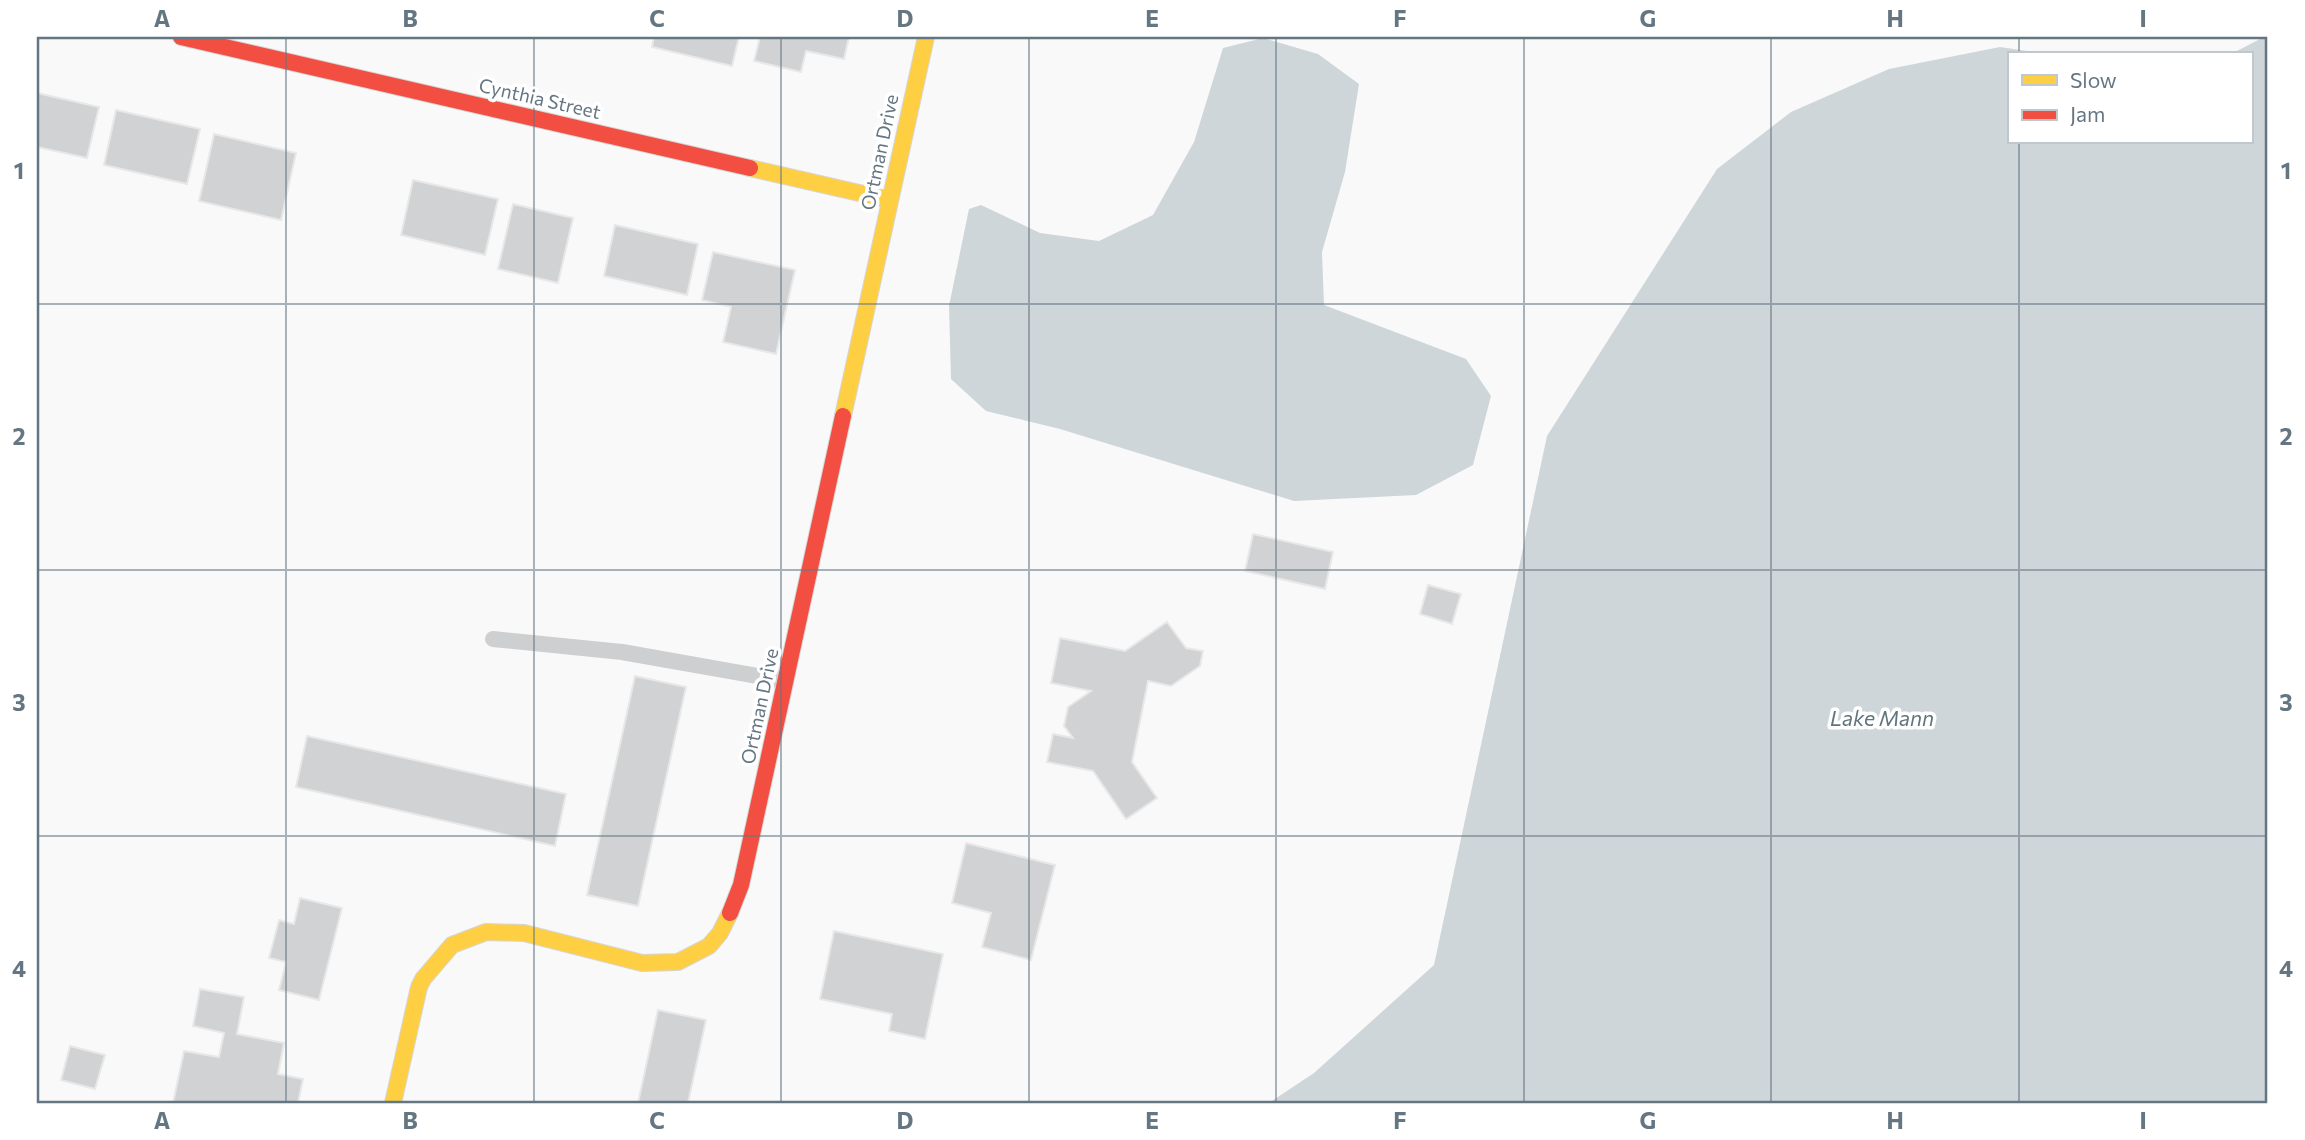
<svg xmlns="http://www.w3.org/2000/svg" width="2305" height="1140" viewBox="0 0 2305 1140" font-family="Commissioner,sans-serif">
  <rect width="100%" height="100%" fill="#f9f9f9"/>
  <path fill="#ced6d9" d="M2264,37h4v1066h-999l45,-30 120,-108 113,-529 170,-267 74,-57 98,-43 111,-22 48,7h-39v88h242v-88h-20z
    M1263,38l55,16 41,30 -14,88 -23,80 2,53 142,54 25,37 -18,69 -57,30 -122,6 -234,-72 -74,-18 -35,-32 -2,-73 20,-97 12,-4 59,28 59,8 54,-26 41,-73 29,-94z"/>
  <path fill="#d0d2d3" stroke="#e8e8e8" stroke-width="2" d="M654,37h85l-7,29 -80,-19z
    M760,37h89l-5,22 -38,-8 -5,21 -47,-11z
    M37,93l62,14 -12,51 -50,-11z
    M116,110l84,19 -13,55 -83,-19z
    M214,134l82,19 -15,67 -82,-19z
    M413,180l85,19 -13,56 -84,-20z
    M513,204l60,14 -15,65 -60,-14z
    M615,225l83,19 -11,51 -83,-19z
    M713,252l82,18 -19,84 -53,-12 8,-35 -29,-7z
    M1253,534l80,18 -8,37 -80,-18z
    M1428,585l33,9 -9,30 -32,-10z
    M1167,622l19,26 17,3 -3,15 -29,20 -23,-5 -16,81 25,36 -31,21 -33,-48 -46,-9 6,-28 20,4 -9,-12 4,-19 23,-16 -40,-8 9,-45 65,13z
    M635,676l51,11 -48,219 -51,-11z
    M307,736l259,58 -11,52 -259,-59z
    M966,843l89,22 -24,95 -49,-13 9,-34 -39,-10z
    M300,898l42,10 -23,92 -40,-10 7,-28 -17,-4 10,-38 15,4z
    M834,931l109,23 -18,85 -36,-8 3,-17 -72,-15z
    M200,989l44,8 -7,37 47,9 -6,31 25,5 -5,24h-125l11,-52 35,6 5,-24 -31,-7z
    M658,1010l48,10 -18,83h-50z
    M70,1046l35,9 -10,34 -34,-9z"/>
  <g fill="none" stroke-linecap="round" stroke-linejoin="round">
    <defs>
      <path id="slow" d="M750,168l140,32
        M843,416l83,-379
        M393,1103l26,-116 4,-8 29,-34 34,-13 38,1 118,30 36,-1 31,-16 11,-13 10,-20"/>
      <path id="jam" d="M181,37l569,131
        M730,913l11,-28 102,-469"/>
    </defs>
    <use href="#slow" stroke="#d5d6d7" stroke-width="18"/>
    <use href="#jam" stroke="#d5d6d7" stroke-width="18"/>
    <path stroke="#cecfd0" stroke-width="16" d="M493,639l129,13 164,29"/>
    <use href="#slow" stroke="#ffcf43" stroke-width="16"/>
    <use href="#jam" stroke="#f24e42" stroke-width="16"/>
  </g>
  <path fill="none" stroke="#657683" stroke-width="2" stroke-opacity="0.55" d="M286,37v1066M534,37v1066M781,37v1066M1029,37v1066M1276,37v1066M1524,37v1066M1771,37v1066M2019,37v17M2019,142v961M37,304h2231M37,570h2231M37,836h2231"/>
  <g text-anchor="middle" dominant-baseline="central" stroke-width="7" stroke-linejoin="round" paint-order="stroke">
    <g font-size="19" fill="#657683" stroke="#fff">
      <text transform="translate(540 98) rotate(13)">Cynthia Street</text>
      <text transform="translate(879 152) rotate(-78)">Ortman Drive</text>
      <text transform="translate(759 706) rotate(-78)">Ortman Drive</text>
    </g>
    <g font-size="21" font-style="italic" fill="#60757c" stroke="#fff">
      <text x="1882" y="717">Lake Mann</text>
    </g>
  </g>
  <rect width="2305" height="1140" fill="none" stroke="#ffffff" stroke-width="77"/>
  <rect x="2008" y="52" width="245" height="91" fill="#ffffff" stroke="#c1c8cd" stroke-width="2"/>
  <rect x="2022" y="75" width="35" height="10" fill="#ffcf43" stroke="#c1c8cd" stroke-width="2"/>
  <text x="2070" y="88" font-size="21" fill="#657683">Slow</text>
  <rect x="2022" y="110" width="35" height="10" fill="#f24e42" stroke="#c1c8cd" stroke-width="2"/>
  <text x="2070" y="122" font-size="21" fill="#657683">Jam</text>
  <rect x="38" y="38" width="2228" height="1064" fill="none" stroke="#657683" stroke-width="2.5"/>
  <g font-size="23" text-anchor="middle" font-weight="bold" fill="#657683">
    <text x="162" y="27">A</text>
    <text x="410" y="27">B</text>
    <text x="657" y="27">C</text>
    <text x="905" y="27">D</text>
    <text x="1152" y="27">E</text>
    <text x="1400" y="27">F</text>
    <text x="1648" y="27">G</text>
    <text x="1895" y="27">H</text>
    <text x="2143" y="27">I</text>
    <text x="19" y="179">1</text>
    <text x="2286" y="179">1</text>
    <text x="19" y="445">2</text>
    <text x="2286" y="445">2</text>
    <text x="19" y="711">3</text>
    <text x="2286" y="711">3</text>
    <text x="19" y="977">4</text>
    <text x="2286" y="977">4</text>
    <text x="162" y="1129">A</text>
    <text x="410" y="1129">B</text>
    <text x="657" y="1129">C</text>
    <text x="905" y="1129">D</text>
    <text x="1152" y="1129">E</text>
    <text x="1400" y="1129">F</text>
    <text x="1648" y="1129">G</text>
    <text x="1895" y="1129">H</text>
    <text x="2143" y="1129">I</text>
  </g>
</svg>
